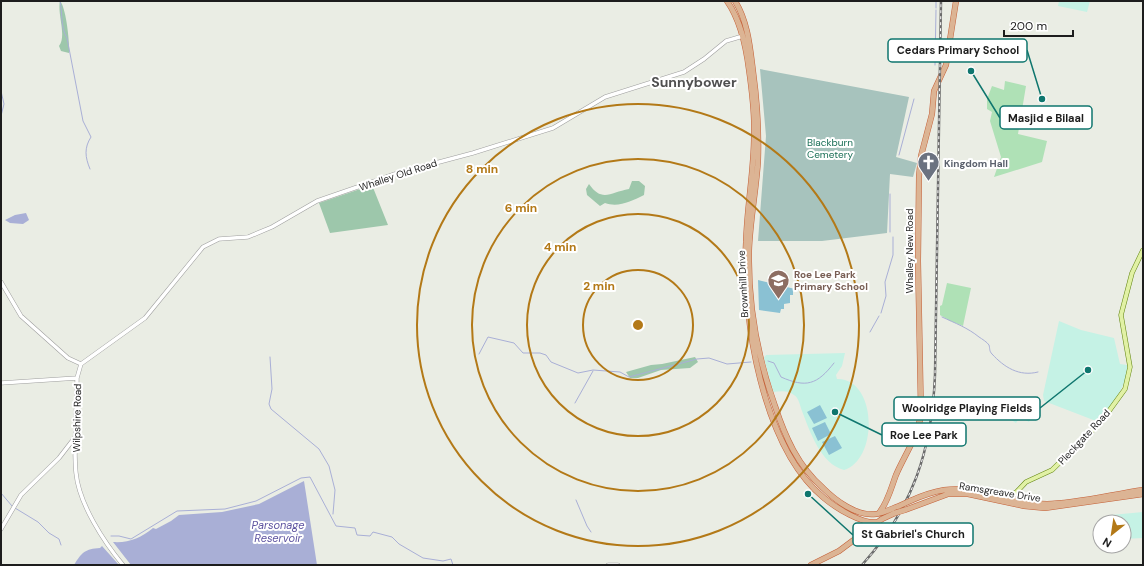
<svg xmlns="http://www.w3.org/2000/svg" width="1144" height="566" viewBox="0 0 1144 566" font-family="'DM Sans',sans-serif">
  <rect width="100%" height="100%" fill="#eaede4"/>
  <path fill="#afe1b6" d="M1005,81l21,5 -8,48 29,7 -5,21 -48,15 7,-20 -11,-36 2,-9 -5,-3v-10l5,-13 12,4z
    M947,283l24,5 -8,38 -13,-5 -10,-6v-9l2,-1z"/>
  <path fill="#9dc7ab" d="M60,1c6,6 10,42 9,52l-8,-2 -2,-5c8,-10 -2,-32 1,-45z
    M632,181h7l6,5 -1,9c-12,6 -26,13 -39,8l-5,3 -13,-11 -1,-6 3,-5c13,19 22,8 40,5z
    M372,185l16,40 -58,8 -11,-30z
    M695,357l3,5 -8,6 -29,2 -23,8h-8l-4,-6 25,-7 11,-1z"/>
  <path fill="#a7c3bd" d="M760,69l149,28 -13,60 21,6 -4,14 -23,-3 -3,59 -65,8h-64l8,-105z"/>
  <path fill="#c5f2e5" d="M1059,1h31l-3,11 -29,-6z
    M1059,321l22,9 33,8 6,26 7,1c1,21 -16,42 -31,56l-52,-20 -1,-6z
    M845,353l-3,13 -6,9 1,4c40,-1 42,80 7,91 -23,-6 -34,-38 -42,-59 -2,-5 -3,-13 -8,-16 -6,-5 -13,-4 -21,-3l-9,-34 2,-3z
    M1012,409l8,6 3,-5 9,7 -3,5 -9,-5 -4,6 -9,-6z
    M1143,512v26l-19,1v-17h-13v-7z"/>
  <path fill="#8ac1d3" d="M758,280l37,9 1,2h-3v4h-3v8l-6,1v5h-3l-1,4 -21,-3z
    M820,405l7,13 -13,6 -7,-12z
    M825,422l6,12 -13,7 -6,-13z
    M835,436l7,12 -13,7 -7,-13z"/>
  <path fill="#a9afd6" d="M26,213l3,7 -6,4 -13,-1 -5,-3 10,-5z
    M304,481l13,84h-186l-18,-23c16,1 28,-4 40,-14l3,1 15,-8 8,-6 43,-3 37,-8z
    M102,546l17,19h-45c8,-13 11,-16 26,-17z"/>
  <g fill="none" stroke-linecap="round" stroke-linejoin="round">
    <path stroke="#a9afd6" stroke-width="1" d="M60,1c3,13 0,25 7,37l16,83 8,16c-7,11 -6,20 -1,32
      M936,8v-7
      M935,65l1,-55
      M1,91l3,13 -3,12
      M899,155l15,-56
      M890,194v38
      M881,313l5,-17 -1,-14 8,-27v-18
      M942,317c13,6 26,11 37,20 3,2 8,5 10,8 1,3 0,6 3,9 12,13 27,23 46,18
      M870,332l9,-16
      M479,354l9,-17 26,6 9,10h17l6,2 5,7 27,11 15,-3 27,2 9,5 68,-18 12,-1 18,6 24,-2
      M270,357l2,32 -3,15 2,5 48,40 10,17 6,24 -2,24
      M768,361l6,2 7,14c25,11 36,8 53,-14
      M575,403l18,-32
      M1,493l11,13
      M576,500l11,26 4,6
      M15,508l23,14 11,11 10,6 2,6
      M111,536h8l12,3 46,-28 48,-2 31,-8 45,-23 9,-1 26,49 19,2 2,7 13,1 3,-4 19,5 7,7 24,14 20,3 8,-2 2,6"/>
    <defs>
      <path id="minor" d="M1,282l20,34 47,42 13,6
        M81,364l64,-46 58,-71 16,-8 29,-2 24,-10 45,-26 81,-28 75,-20 80,-25 52,-31 79,-25 20,-13 22,-18 17,-5
        M81,364l-4,14c0,29 -4,67 -1,95 3,31 28,69 47,92
        M1,383l76,-5
        M1,529l20,-34 38,-37 17,-22
        M608,565h10"/>
      <path id="major" d="M1004,497l13,-5
        M1010,499l16,-17 26,-12 49,-48 24,-33 5,-22 -9,-52 11,-42 11,-23"/>
      <path id="highway" d="M727,1c14,20 19,45 22,69 3,21 6,44 5,66 0,35 -7,70 -8,106 -4,76 16,205 78,256 12,10 39,27 54,24
        M735,1c13,21 15,46 18,70 4,29 6,60 5,90 -2,30 -8,60 -9,90 -1,53 8,105 26,155 10,31 23,60 48,82 12,12 34,29 53,26 7,-1 15,-5 23,-8
        M910,501c11,-5 22,-9 34,-11 35,-5 68,13 103,14 28,0 67,-10 96,-14
        M905,510l43,-16h20l56,12 21,2 98,-14
        M879,513c9,-11 12,-25 17,-38 9,-21 22,-38 25,-61l-3,-153 1,-85 2,-20 11,-42 2,-23 12,-26 10,-64
        M811,565l28,-14 43,-32 13,-6"/>
    </defs>
    <use href="#minor" stroke="#9e9e9e" stroke-width="4.5"/>
    <use href="#major" stroke="#628511" stroke-width="5"/>
    <use href="#highway" stroke="#c46038" stroke-width="6"/>
    <use href="#minor" stroke="#fff" stroke-width="3.5"/>
    <use href="#major" stroke="#e1f1a5" stroke-width="4"/>
    <use href="#highway" stroke="#dcb494" stroke-width="5"/>
    <defs>
      <path id="rail" d="M862,565c51,-57 70,-115 73,-190l6,-374"/>
    </defs>
    <use href="#rail" stroke="#6b6b6b" stroke-width="2.5"/>
    <use href="#rail" stroke="#fff" stroke-width="1" stroke-dasharray="3" stroke-linecap="butt"/>
    <defs>
      <path id="highway-bridge" d="M899,506l11,-5
        M895,513l10,-3"/>
    </defs>
    <use href="#highway-bridge" stroke="#c46038" stroke-width="6" stroke-linecap="butt"/>
    <use href="#highway-bridge" stroke="#dcb494" stroke-width="5"/>
  </g>
  <g fill="none" stroke="#b37917" stroke-width="2">
    <circle cx="638" cy="325" r="55"/>
    <circle cx="638" cy="325" r="111"/>
    <circle cx="638" cy="325" r="166"/>
    <circle cx="638" cy="325" r="221"/>
  </g>
  <defs>
    <symbol id="church-pin" viewBox="-11 -11 22 30"><path d="M0 17L-7.5 6A9.5 9.5 0 1 1 7.5 6Z" fill="#6b7280" stroke="#fff"/><path d="M-1.2-6h2.4v3.5h3.3v2.4h-3.3V6h-2.4V-.1h-3.3v-2.4h3.3Z" fill="#fff"/></symbol>
    <symbol id="school-pin" viewBox="-11 -11 22 30"><path d="M0 17L-7.5 6A9.5 9.5 0 1 1 7.5 6Z" fill="#8d6e63" stroke="#fff"/><path d="M0-5L7-2L0 1L-7-2ZM-4 1L0 2.5L4 1V4Q0 6-4 4Z" fill="#fff"/></symbol>
  </defs>
  <g fill-rule="evenodd">
    <use href="#church-pin" x="916" y="150" width="25" height="34"/>
    <use href="#school-pin" x="766" y="268" width="25" height="34"/>
  </g>
  <g text-anchor="middle" dominant-baseline="central" stroke-width="4" stroke-linejoin="round" paint-order="stroke">
    <g font-size="10" fill="#186e55" stroke="#fff">
      <text x="830" y="142">Blackburn<tspan x="830" dy="12">Cemetery</tspan></text>
    </g>
    <g font-size="10" font-weight="bold" fill="#5b616d" stroke="#fff" text-anchor="start">
      <text x="944" y="163">Kingdom Hall</text>
    </g>
    <g font-size="10" fill="#1d1d1d" stroke="#fff">
      <text transform="translate(398 175) rotate(-18)">Whalley Old Road</text>
      <text transform="translate(909 251) rotate(-90)">Whalley New Road</text>
      <text transform="translate(743 284) rotate(-93)">Brownhill Drive</text>
      <text transform="translate(77 418) rotate(-89)">Wilpshire Road</text>
      <text transform="translate(1084 437) rotate(-47)">Pleckgate Road</text>
      <text transform="translate(1000 492) rotate(9)">Ramsgreave Drive</text>
    </g>
    <g font-size="10" font-weight="bold" fill="#785e54" stroke="#fff" text-anchor="start">
      <text x="794" y="274">Roe Lee Park<tspan x="794" dy="12">Primary School</tspan></text>
    </g>
    <g font-size="11" font-style="italic" fill="#5f55a1" stroke="#fff">
      <text x="278" y="525">Parsonage<tspan x="278" dy="13">Reservoir</tspan></text>
    </g>
    <g font-size="14" font-weight="bold" fill="#505050" stroke="#fff">
      <text x="694" y="82">Sunnybower</text>
    </g>
  </g>
  <circle cx="638" cy="325" r="6" fill="#b37917" stroke="#fff" stroke-width="2"/>
  <g font-size="12" text-anchor="middle" font-weight="bold" fill="#b37917" stroke="#fff" stroke-width="4" stroke-linejoin="round" paint-order="stroke">
    <text x="482" y="173">8 min</text>
    <text x="521" y="212">6 min</text>
    <text x="560" y="251">4 min</text>
    <text x="599" y="290">2 min</text>
  </g>
  <path fill="none" stroke="#0f766e" stroke-width="1.5" d="M1042 99L1027 50M971 71L1000 118M1088 370L1040 408M835 412L882 435M808 494L853 535"/>
  <g fill="#0f766e" stroke="#fff" stroke-width="1.5">
    <circle cx="1042" cy="99" r="4"/>
    <circle cx="971" cy="71" r="4"/>
    <circle cx="1088" cy="370" r="4"/>
    <circle cx="835" cy="412" r="4"/>
    <circle cx="808" cy="494" r="4"/>
  </g>
  <g fill="#fff" stroke="#0f766e" stroke-width="1.5">
    <rect x="888" y="39" width="139" height="23" rx="4"/>
    <rect x="1000" y="106" width="92" height="23" rx="4"/>
    <rect x="894" y="397" width="146" height="23" rx="4"/>
    <rect x="882" y="423" width="84" height="23" rx="4"/>
    <rect x="853" y="523" width="120" height="23" rx="4"/>
  </g>
  <g font-size="11" text-anchor="middle" font-weight="bold" fill="#1d1d1d">
    <text x="958" y="54">Cedars Primary School</text>
    <text x="1046" y="122">Masjid e Bilaal</text>
    <text x="967" y="412">Woolridge Playing Fields</text>
    <text x="924" y="439">Roe Lee Park</text>
    <text x="913" y="538">St Gabriel's Church</text>
  </g>
  <rect width="1144" height="566" fill="none" stroke="#1d1d1d" stroke-width="4"/>
  <g transform="translate(1112 534) rotate(210)"><circle r="19" fill="#ffffff" stroke="#a5a5a5"/>
  <path d="M0-3L7 15L0 10L-7 15Z" fill="#b37917"/>
  <text y="-6" font-size="11" font-weight="bold" text-anchor="middle" fill="#1d1d1d">N</text>
  </g>
  <path d="M1004 30v6h69v-6" fill="none" stroke="#1d1d1d" stroke-width="2"/>
  <text x="1010" y="30" font-size="12" fill="#1d1d1d" stroke="#ffffff" stroke-width="3" paint-order="stroke">200 m</text>
</svg>
